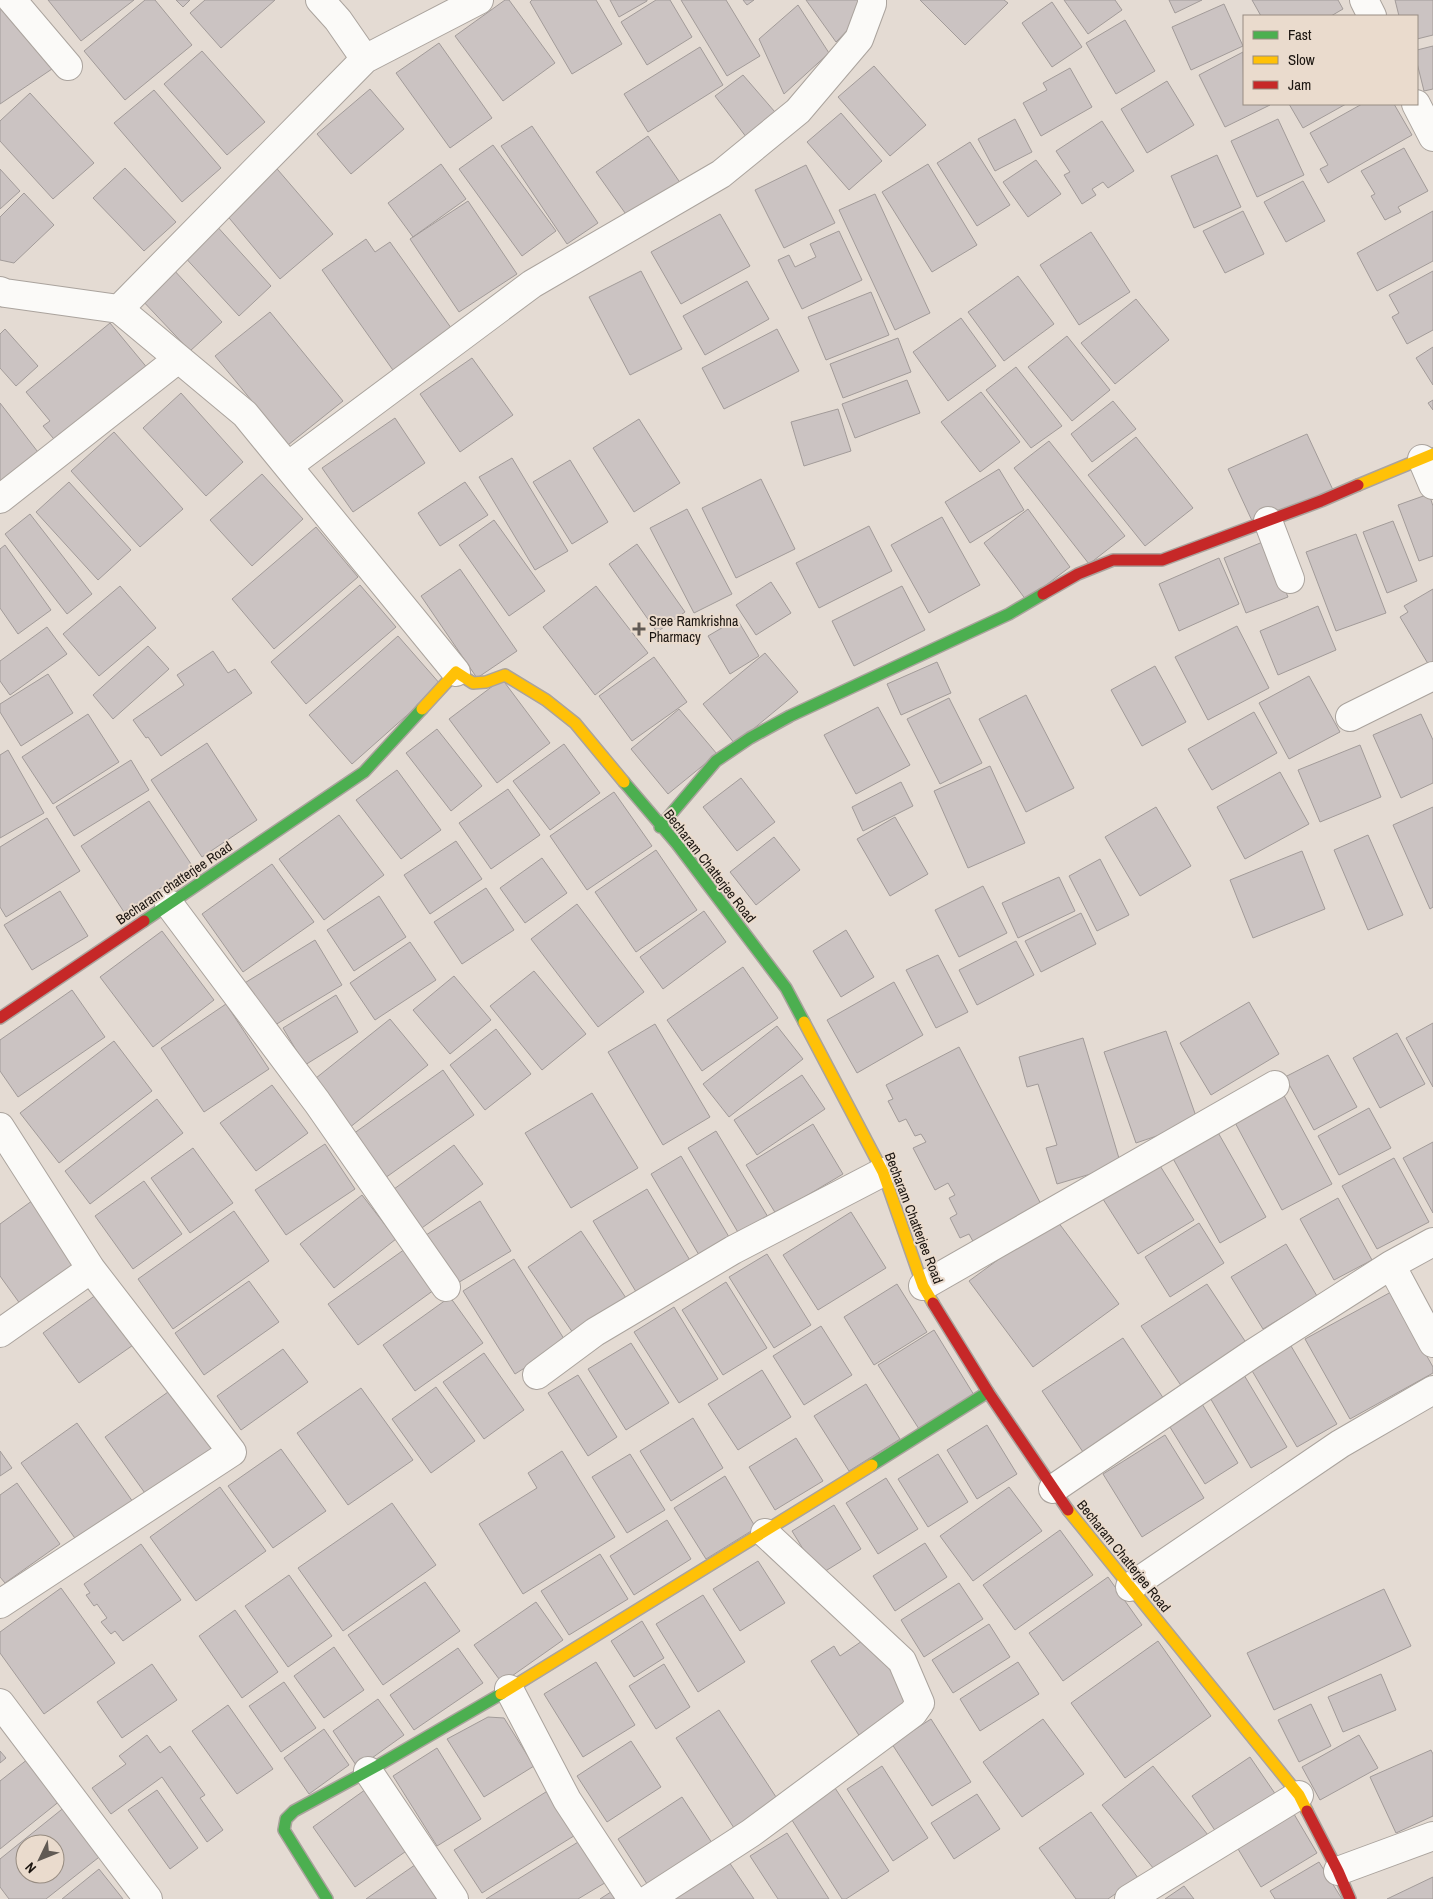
<svg xmlns="http://www.w3.org/2000/svg" width="1433" height="1899" viewBox="0 0 1433 1899" font-family="'Archivo Narrow',sans-serif">
  <rect width="100%" height="100%" fill="#e4dbd3"/>
  <path fill="#cbc3c2" stroke="#a29b99" fill-rule="evenodd" d="M48,0h86l-53,41z
    M145,0h10l37,45 -67,55 -41,-49z
    M176,0h14l-7,7z
    M205,0h70l-54,48 -31,-35z
    M505,0h4l46,63 -52,38 -48,-65z
    M532,0h64l26,44 -50,30 -42,-72z
    M610,0h37v1l-28,16z
    M656,0h14l22,37 -45,28 -26,-43z
    M681,0h45l34,56 -33,20z
    M743,0h11l-7,5z
    M806,0h58l-2,15 -26,27z
    M920,0h84l4,3 -43,42z
    M1064,0h51l7,10 -34,24z
    M1169,0h33l-27,13z
    M1252,0h86l5,9 -12,7h-70z
    M1395,0h38v35l-16,4v-23h-18z
    M0,2l52,67 -52,35z
    M1052,2l30,45 -30,20 -30,-44z
    M1224,4l19,42 -52,24 -19,-43z
    M798,5l31,48 -45,41 -25,-55z
    M1125,20l30,51 -39,23 -30,-51z
    M439,43l53,75 -42,30 -54,-75z
    M1433,46v43l-9,2 -7,-28v-13z
    M700,47l23,38 -75,47 -24,-38z
    M202,51l63,71 -38,33 -63,-71z
    M1243,52l1,52 26,1 -45,22 -26,-52z
    M874,66l52,59 -36,31 -52,-59z
    M1070,68l22,39 -51,29 -18,-33 24,-13 -4,-7z
    M743,75l38,44 -31,23 -35,-46z
    M1167,81l27,44 -47,28 -26,-44z
    M370,89l34,40 -53,45 -34,-40z
    M154,90l67,78 -39,34 -68,-79z
    M30,93l64,70 -41,36 -53,-58v-20z
    M1289,104h57l-43,24z
    M1362,104h32l18,31 -84,48 -8,-14 8,-4 -18,-32z
    M841,113l41,48 -33,29 -42,-48z
    M1015,119l17,33 -37,19 -17,-32z
    M1278,119l26,56 -47,22 -26,-56z
    M1102,121l32,50 -26,17 -5,-6 -11,7 4,6 -14,9 -18,-29 6,-3 -14,-21z
    M532,126l66,97 -31,21 -66,-98z
    M648,136l33,48 -51,36 -34,-48z
    M970,142l40,63 -33,21 -40,-63z
    M493,145l63,86 -34,25 -63,-87z
    M1404,148l24,43 -30,16 3,5 -16,8 -14,-24 4,-2 -14,-23z
    M1217,155l24,52 -47,21 -23,-52z
    M1036,160l25,34 -33,23 -25,-35z
    M272,163l61,71 -53,45 -60,-72z
    M441,164l25,35 -53,38 -25,-34z
    M928,164l49,81 -45,27 -50,-80z
    M806,165l29,58 -51,25 -29,-58z
    M125,168l51,54 -32,29 -51,-53z
    M0,169l20,22 -20,18z
    M1303,181l22,40 -39,21 -22,-40z
    M24,193l30,32 -40,38 -14,-3v-43z
    M875,194l55,119 -35,17 -56,-120z
    M468,201l49,73 -58,38 -49,-73z
    M1243,211l21,43 -39,19 -22,-42z
    M1433,211v50l-56,30 -20,-38z
    M720,214l30,52 -69,38 -30,-52z
    M214,223l57,63 -32,30 -58,-63z
    M839,231l23,49 -60,29 -24,-49 11,-5 6,12 21,-10 -6,-13z
    M1091,232l39,60 -51,33 -39,-60z
    M366,239l9,13 15,-10 64,90 -59,41 -73,-103z
    M172,268l50,54 -32,29 -50,-53z
    M641,271l41,78 -52,26 -41,-78z
    M1433,271v59l-26,14 -15,-27 7,-4 -10,-18z
    M1018,276l36,48 -50,37 -36,-49z
    M747,281l22,38 -64,36 -22,-39z
    M871,292l18,43 -63,25 -18,-43z
    M1136,299l33,41 -54,44 -34,-41z
    M270,312l73,89 -55,44 -73,-89z
    M961,318l35,48 -48,35 -35,-49z
    M110,323l39,47 -91,74 -15,-18 7,-5 -24,-29z
    M5,329l33,37 -22,20 -16,-18v-34z
    M777,329l22,42 -75,38 -22,-41z
    M1067,336l43,54 -38,31 -44,-54z
    M898,338l13,34 -68,26 -13,-34z
    M1433,347v38l-17,-27z
    M472,358l41,57 -53,37 -40,-58z
    M1016,367l46,59 -31,22 -45,-58z
    M907,380l13,33 -65,25 -13,-34z
    M981,392l39,50 -40,30 -39,-50z
    M181,393l62,69 -37,34 -63,-68z
    M1433,400v10l-5,-7z
    M1113,401l23,28 -44,33 -21,-28z
    M0,403l41,53 -37,28 -4,-4z
    M838,409l13,42 -47,15 -13,-44z
    M395,418l30,45 -72,49 -31,-44z
    M639,419l41,64 -46,29 -41,-64z
    M114,432l69,77 -43,38 -69,-76z
    M1307,434l26,56 -79,35 -26,-56z
    M1136,437l57,71 -48,38 -57,-71z
    M1049,441l76,95 -36,28 -75,-96z
    M512,458l56,93 -33,19 -56,-93z
    M570,460l38,62 -36,22 -39,-62z
    M999,469l25,41 -54,33 -25,-41z
    M262,474l41,45 -51,47 -42,-46z
    M761,479l34,70 -59,29 -34,-70z
    M69,482l62,68 -33,30 -62,-68z
    M465,482l23,33 -48,31 -22,-33z
    M1429,494l4,12v50l-14,5 -21,-56z
    M687,509l45,85 -38,19 -44,-85z
    M1028,509l42,58 -44,33 -42,-57z
    M30,514l62,80 -25,20 -62,-80z
    M942,517l38,68 -51,28 -38,-68z
    M494,520l51,71 -36,25 -50,-71z
    M1393,521l24,60 -30,12 -24,-61z
    M869,526l23,45 -73,37 -23,-45z
    M316,527l42,50 -84,72 -42,-50z
    M1356,534l30,79 -50,18 -30,-79z
    M1265,541l23,56 -42,16 -22,-55z
    M637,544l48,68 -28,20 -48,-68z
    M5,545l46,65 -33,24 -18,-26v-59z
    M1219,558l20,46 -60,27 -20,-47z
    M460,569l57,82 -40,27 -56,-82z
    M771,582l20,31 -35,22 -20,-30z
    M360,585l36,42 -90,77 -35,-42z
    M120,586l36,42 -57,48 -36,-42z
    M596,586l52,67 -53,42 -52,-68z
    M902,586l23,44 -71,36 -22,-45z
    M1433,589v83l-33,-55 8,-5 -4,-6z
    M1318,606l18,44 -58,25 -18,-44z
    M737,619l22,37 -29,18 -22,-38z
    M1237,626l32,62 -61,32 -33,-63z
    M47,627l20,27 -57,41 -10,-14v-20z
    M398,636l43,49 -89,79 -43,-49z
    M148,646l21,23 -56,50 -20,-24z
    M213,651l15,22 7,-4 17,24 -91,63 -13,-19 -2,1 -13,-18 51,-35 -7,-10z
    M765,653l33,39 -63,52 -32,-40z
    M654,657l33,45 -55,39 -33,-45z
    M937,662l14,31 -50,22 -14,-31z
    M1155,666l31,56 -44,24 -31,-56z
    M48,674l25,39 -52,33 -21,-34v-8z
    M1309,676l31,56 -51,27 -30,-56z
    M502,679l48,64 -53,40 -48,-64z
    M1026,695l48,93 -48,24 -47,-93z
    M949,698l33,65 -42,21 -33,-65z
    M878,707l32,58 -54,29 -32,-59z
    M679,709l38,45 -49,40 -37,-45z
    M1254,712l23,41 -65,37 -24,-41z
    M88,714l31,48 -66,42 -31,-47z
    M1421,714l12,26v43l-32,15 -28,-63z
    M437,729l45,57 -31,25 -45,-58z
    M207,743l50,77 -55,37 -51,-77z
    M564,744l36,49 -50,37 -37,-49z
    M1360,745l21,52 -61,25 -22,-52z
    M8,750l36,63 -44,25v-83z
    M131,760l18,30 -75,46 -18,-29z
    M990,766l35,77 -57,25 -34,-77z
    M397,770l44,60 -40,29 -45,-59z
    M1280,772l29,52 -64,35 -28,-52z
    M741,778l34,44 -38,29 -34,-44z
    M901,782l12,24 -50,25 -11,-24z
    M508,789l32,46 -49,34 -32,-46z
    M614,792l38,54 -65,44 -37,-54z
    M149,801l44,66 -69,45 -43,-66z
    M1156,807l35,59 -51,30 -35,-59z
    M1433,807v100l-3,2 -37,-84z
    M339,815l45,60 -60,45 -45,-61z
    M895,817l33,57 -38,22 -33,-57z
    M47,818l33,53 -74,46 -6,-10v-60z
    M1368,835l35,80 -35,15 -34,-80z
    M774,837l26,33 -44,35 -26,-33z
    M456,841l26,38 -52,35 -26,-39z
    M656,850l41,60 -61,42 -41,-60z
    M1302,851l23,58 -72,29 -23,-58z
    M542,858l25,35 -42,30 -25,-35z
    M1100,859l29,56 -32,16 -28,-55z
    M272,864l42,58 -71,50 -41,-58z
    M1059,877l16,34 -57,27 -16,-35z
    M983,886l24,47 -48,24 -24,-47z
    M486,888l28,42 -52,34 -28,-42z
    M60,891l28,45 -56,34 -28,-45z
    M379,896l27,41 -52,34 -27,-41z
    M577,904l67,88 -46,35 -67,-88z
    M704,911l22,31 -63,47 -23,-32z
    M1081,913l15,31 -55,28 -16,-31z
    M846,930l28,47 -33,20 -28,-46z
    M162,931l52,69 -61,47 -53,-70z
    M315,940l27,45 -72,43 -27,-44z
    M1016,941l18,34 -57,30 -18,-35z
    M410,942l26,38 -61,40 -25,-37z
    M938,955l30,57 -32,16 -30,-58z
    M743,967l35,51 -76,53 -35,-51z
    M534,971l52,63 -44,36 -52,-64z
    M454,976l37,44 -41,34 -37,-44z
    M894,982l29,53 -66,38 -30,-53z
    M72,990l33,47 -87,60 -18,-26v-31z
    M336,995l22,37 -53,33 -22,-37z
    M1249,1002l30,52 -68,41 -31,-52z
    M226,1004l43,65 -65,43 -43,-64z
    M390,1019l38,46 -79,63 -38,-46z
    M1433,1023v64l-27,-49z
    M655,1024l55,93 -47,28 -55,-93z
    M777,1026l26,33 -74,58 -26,-33z
    M496,1029l35,45 -46,36 -35,-45z
    M1166,1031l32,91 -62,21 -32,-91z
    M1397,1033l28,51 -45,24 -27,-50z
    M1083,1038l38,127 -64,19 -11,-36 11,-3 -19,-61 -11,3 -8,-30z
    M114,1041l38,50 -93,72 -39,-50z
    M959,1047l85,163 -69,35 -6,-11 -9,4 -10,-20 7,-4 -8,-16 6,-3 -7,-12 -13,7 -22,-42 13,-6 -5,-8 -6,2 -9,-17 -7,3 -11,-21 5,-2 -7,-14z
    M1328,1055l29,52 -43,23 -29,-53z
    M443,1070l31,45 -89,63 -32,-44z
    M802,1075l23,34 -68,46 -23,-35z
    M272,1085l36,48 -52,38 -36,-48z
    M1281,1090l51,94 -50,26 -50,-93z
    M592,1093l46,75 -67,40 -46,-75z
    M157,1099l26,34 -93,71 -25,-33z
    M1369,1108l22,40 -52,27 -21,-39z
    M813,1124l30,50 -67,40 -30,-49z
    M1216,1129l50,88 -46,26 -49,-88z
    M716,1131l52,86 -29,17 -51,-86z
    M1433,1142v71l-30,-55z
    M325,1144l30,45 -69,46 -31,-45z
    M454,1145l29,39 -64,46 -29,-38z
    M193,1148l40,55 -43,30 -39,-55z
    M681,1156l51,86 -30,18 -51,-86z
    M1394,1158l35,64 -52,27 -35,-63z
    M1157,1161l37,59 -56,34 -37,-58z
    M144,1181l38,53 -49,35 -38,-53z
    M647,1189l44,73 -53,33 -45,-74z
    M362,1195l34,44 -62,49 -34,-44z
    M36,1198l48,67 -61,43 -23,-32v-52z
    M1338,1198l34,62 -38,20 -34,-61z
    M480,1201l31,50 -55,33 -30,-49z
    M234,1211l35,50 -96,68 -35,-50z
    M851,1212l35,56 -68,42 -35,-55z
    M1055,1218l64,86 -86,63 -64,-86z
    M1199,1223l25,40 -54,34 -25,-40z
    M581,1231l45,67 -53,35 -45,-66z
    M1286,1244l31,52 -54,33 -32,-52z
    M405,1249l29,41 -76,55 -30,-41z
    M767,1254l44,71 -37,23 -45,-71z
    M514,1259l52,83 -51,32 -52,-83z
    M249,1281l30,41 -75,53 -29,-42z
    M726,1282l41,66 -44,27 -41,-65z
    M897,1284l30,48 -53,33 -30,-48z
    M1207,1284l40,60 -65,43 -41,-61z
    M100,1292l36,51 -57,40 -36,-50z
    M1391,1292l42,75v6l-83,46 -45,-80z
    M450,1297l33,46 -68,48 -32,-46z
    M674,1307l44,72 -39,24 -45,-71z
    M821,1326l31,49 -48,30 -31,-49z
    M934,1330l40,65 -55,34 -41,-64z
    M1123,1338l45,67 -81,53 -45,-67z
    M631,1343l38,60 -43,27 -38,-61z
    M1291,1346l46,78 -40,23 -46,-78z
    M283,1349l25,33 -67,48 -24,-34z
    M484,1353l40,57 -40,29 -41,-57z
    M762,1370l29,47 -53,33 -30,-46z
    M578,1375l39,62 -29,19 -40,-63z
    M1244,1375l43,72 -36,21 -42,-72z
    M866,1384l34,55 -51,32 -35,-55z
    M175,1387l42,59 -70,50 -42,-59z
    M436,1387l39,54 -44,32 -39,-54z
    M361,1388l52,72 -65,45 -51,-72z
    M1199,1399l39,64 -33,21 -40,-65z
    M693,1418l30,50 -52,33 -31,-50z
    M77,1423l61,86 -56,39 -61,-85z
    M987,1425l30,49 -40,25 -30,-49z
    M1165,1435l39,63 -62,39 -39,-63z
    M796,1438l27,43 -48,29 -26,-43z
    M281,1449l45,62 -53,37 -45,-62z
    M0,1451l12,17 -12,8z
    M562,1451l53,86 -92,57 -44,-70 58,-36 -9,-15z
    M630,1454l35,56 -38,23 -35,-56z
    M938,1454l30,48 -40,25 -30,-48z
    M725,1476l31,52 -50,31 -32,-51z
    M886,1478l32,51 -40,25 -32,-51z
    M17,1483l43,61 -55,39 -5,-6v-82z
    M220,1487l46,64 -70,50 -46,-64z
    M1009,1487l33,44 -69,50 -33,-45z
    M392,1503l44,62 -93,66 -45,-63z
    M834,1505l27,44 -42,26 -27,-44z
    M667,1520l24,39 -57,36 -24,-39z
    M1060,1530l33,45 -78,55 -32,-45z
    M925,1543l22,34 -52,34 -22,-35z
    M141,1544l40,56 -58,41 -8,-10 -4,3 -10,-12 6,-4 -10,-14 -3,2 -8,-11 4,-2 -6,-9z
    M600,1554l28,45 -59,36 -28,-44z
    M758,1561l27,42 -45,28 -27,-42z
    M289,1575l43,61 -44,31 -43,-61z
    M1108,1577l34,48 -79,56 -34,-48z
    M425,1582l35,49 -77,54 -35,-50z
    M959,1583l24,36 -59,38 -23,-37z
    M61,1588l54,75 -71,51 -44,-61v-21z
    M1384,1589l27,57 -137,64 -27,-57z
    M703,1595l42,67 -47,30 -42,-68z
    M536,1602l27,38 -61,43 -28,-38z
    M235,1610l43,62 -36,26 -43,-62z
    M642,1621l22,37 -30,19 -23,-36z
    M989,1624l21,33 -57,36 -21,-33z
    M871,1635l45,71 -54,34 -51,-79 23,-15 6,10z
    M1158,1641l53,75 -86,62 -54,-75z
    M334,1647l30,43 -40,28 -30,-42z
    M458,1648l25,35 -69,47 -24,-35z
    M596,1662l39,63 -52,32 -39,-63z
    M1018,1662l21,32 -59,37 -20,-32z
    M152,1664l25,36 -55,38 -25,-36z
    M664,1664l26,43 -34,22 -27,-43z
    M1381,1674l15,36 -53,22 -15,-35z
    M284,1682l32,46 -35,24 -32,-46z
    M378,1699l26,36 -46,33 -25,-37z
    M1311,1704l20,42 -32,16 -21,-42z
    M228,1705l45,64 -36,25 -45,-63z
    M719,1710l59,90 -44,28 -58,-90z
    M488,1717l16,1 30,48 -50,31 -37,-58z
    M931,1719l40,63 -39,24 -40,-62z
    M1043,1719l41,55 -62,43 -39,-55z
    M324,1729l25,36 -40,29 -25,-36z
    M147,1735l13,18 10,-7 35,49 -5,3 23,32 -16,12 -45,-65 -51,37 -19,-26 34,-24 -7,-8z
    M1359,1735l19,33 -58,32 -18,-33z
    M631,1741l30,46 -54,35 -30,-46z
    M437,1748l44,71 -44,27 -44,-70z
    M1431,1750l2,4v62l-37,17 -26,-56z
    M0,1751l6,7 -6,5z
    M1250,1757l26,38 -58,40 -26,-39z
    M28,1759l33,41 -61,49v-68z
    M882,1766l46,72 -35,23 -46,-72z
    M1153,1766l55,69 -50,39 -56,-69z
    M369,1787l43,60 -57,40 -42,-60z
    M835,1788l54,83 -43,28h-4l-52,-82z
    M157,1790l41,58 -28,21 -42,-59z
    M549,1790l28,44 -95,59 -28,-43z
    M977,1794l23,35 -46,30 -23,-36z
    M682,1797l32,49 -65,41 -31,-48z
    M66,1806l37,48 -57,45h-37l-9,-12v-28zM25,1844h30v30h-30z
    M1291,1809l26,44 -56,34 -26,-43z
    M1091,1812l47,66 -30,21h-32l-37,-51z
    M787,1833l42,66h-51l-28,-43z
    M583,1839l25,42 -30,18h-92z
    M422,1860l28,39h-84z
    M729,1862l25,37h-81z
    M1319,1862l23,37h-67l-5,-8z
    M99,1869l24,30h-61z
    M1433,1877v22h-46z
    M1184,1886l10,13h-29z
    M617,1888l6,11h-23z"/>
  <g fill="none" stroke-linecap="round" stroke-linejoin="round">
    <defs>
      <path id="street" d="M12,0l56,66
        M1364,0l8,16
        M365,59l114,-59
        M1416,104l17,33
        M0,291l5,2 114,16 126,105 211,258
        M119,309l246,-250 -27,-39 -18,-20
        M1422,459l11,26
        M288,466l244,-182 189,-110 77,-63 61,-72 13,-35v-4
        M0,499l178,-140
        M1268,521l22,58
        M1350,717l83,-41
        M169,904l148,198 129,185
        M0,1127l91,142 141,183 -232,152
        M1391,1265l42,78
        M923,1286l352,-201
        M0,1333l91,-64
        M537,1375l58,-43 138,-82 150,-78
        M1053,1489l199,-135 139,-89 42,-23
        M1130,1587l210,-143 93,-54
        M509,1689l58,111 65,99
        M0,1703l148,196
        M368,1771l86,128
        M1338,1871l95,-35
        M649,1899l102,-66 162,-120 7,-10 -18,-42 -137,-128
        M1129,1899l170,-104"/>
      <path id="fast" d="M624,782l53,62 109,144 18,34
        M660,827l56,-66 34,-23 40,-22 219,-102 34,-20
        M144,921l220,-149 58,-63
        M872,1465l116,-73
        M327,1899l-43,-69 2,-11 8,-8 83,-45 124,-72"/>
      <path id="slow" d="M1358,485l75,-31
        M422,709l34,-37 17,11 13,-1 19,-7 41,25 29,23 49,59
        M804,1022l79,150 40,114 10,17
        M1068,1510l231,285 8,16
        M501,1694l371,-229"/>
      <path id="jam" d="M1043,594l35,-20 35,-14h49l159,-59 37,-16
        M0,1018l144,-97
        M933,1303l55,89 80,118
        M1307,1811l31,60 12,28"/>
    </defs>
    <use href="#street" stroke="#aaa39d" stroke-width="30"/>
    <use href="#fast" stroke="#aaa39d" stroke-width="14"/>
    <use href="#slow" stroke="#aaa39d" stroke-width="14"/>
    <use href="#jam" stroke="#aaa39d" stroke-width="14"/>
    <use href="#street" stroke="#fbfaf8" stroke-width="28"/>
    <use href="#fast" stroke="#4caf50" stroke-width="11"/>
    <use href="#slow" stroke="#ffc107" stroke-width="11"/>
    <use href="#jam" stroke="#c62828" stroke-width="11"/>
  </g>
  <path fill="#615a54" stroke="#eadbcd" stroke-width="2" d="M636.5 621.5h5v5h5v5h-5v5h-5v-5h-5v-5h5z"/>
  <g text-anchor="middle" dominant-baseline="central" stroke-width="4" stroke-linejoin="round" paint-order="stroke">
    <g font-size="14" fill="#1b1510" stroke="#eadbcd" text-anchor="start">
      <text x="649" y="621">Sree Ramkrishna<tspan x="649" dy="16">Pharmacy</tspan></text>
    </g>
    <g font-size="14" fill="#1b1510" stroke="#eadbcd">
      <text transform="translate(710 866) rotate(52)">Becharam Chatterjee Road</text>
      <text transform="translate(174 883) rotate(-34)">Becharam chatterjee Road</text>
      <text transform="translate(914 1218) rotate(69)">Becharam Chatterjee Road</text>
      <text transform="translate(1124 1556) rotate(51)">Becharam Chatterjee Road</text>
    </g>
  </g>
  <rect x="1243" y="15" width="175" height="90" fill="#eadbcd" stroke="#978c81"/>
  <rect x="1253" y="31" width="25" height="8" fill="#4caf50" stroke="#978c81"/>
  <text x="1288" y="40" font-size="15" fill="#1b1510">Fast</text>
  <rect x="1253" y="56" width="25" height="8" fill="#ffc107" stroke="#978c81"/>
  <text x="1288" y="65" font-size="15" fill="#1b1510">Slow</text>
  <rect x="1253" y="81" width="25" height="8" fill="#c62828" stroke="#978c81"/>
  <text x="1288" y="90" font-size="15" fill="#1b1510">Jam</text>
  <g transform="translate(40 1859) rotate(227)"><circle r="24" fill="#eadbcd" stroke="#978c81"/>
  <path d="M0-4L9 19L0 12L-9 19Z" fill="#615a54"/>
  <text y="-8" font-size="14" font-weight="bold" text-anchor="middle" fill="#1b1510">N</text>
  </g>
</svg>
